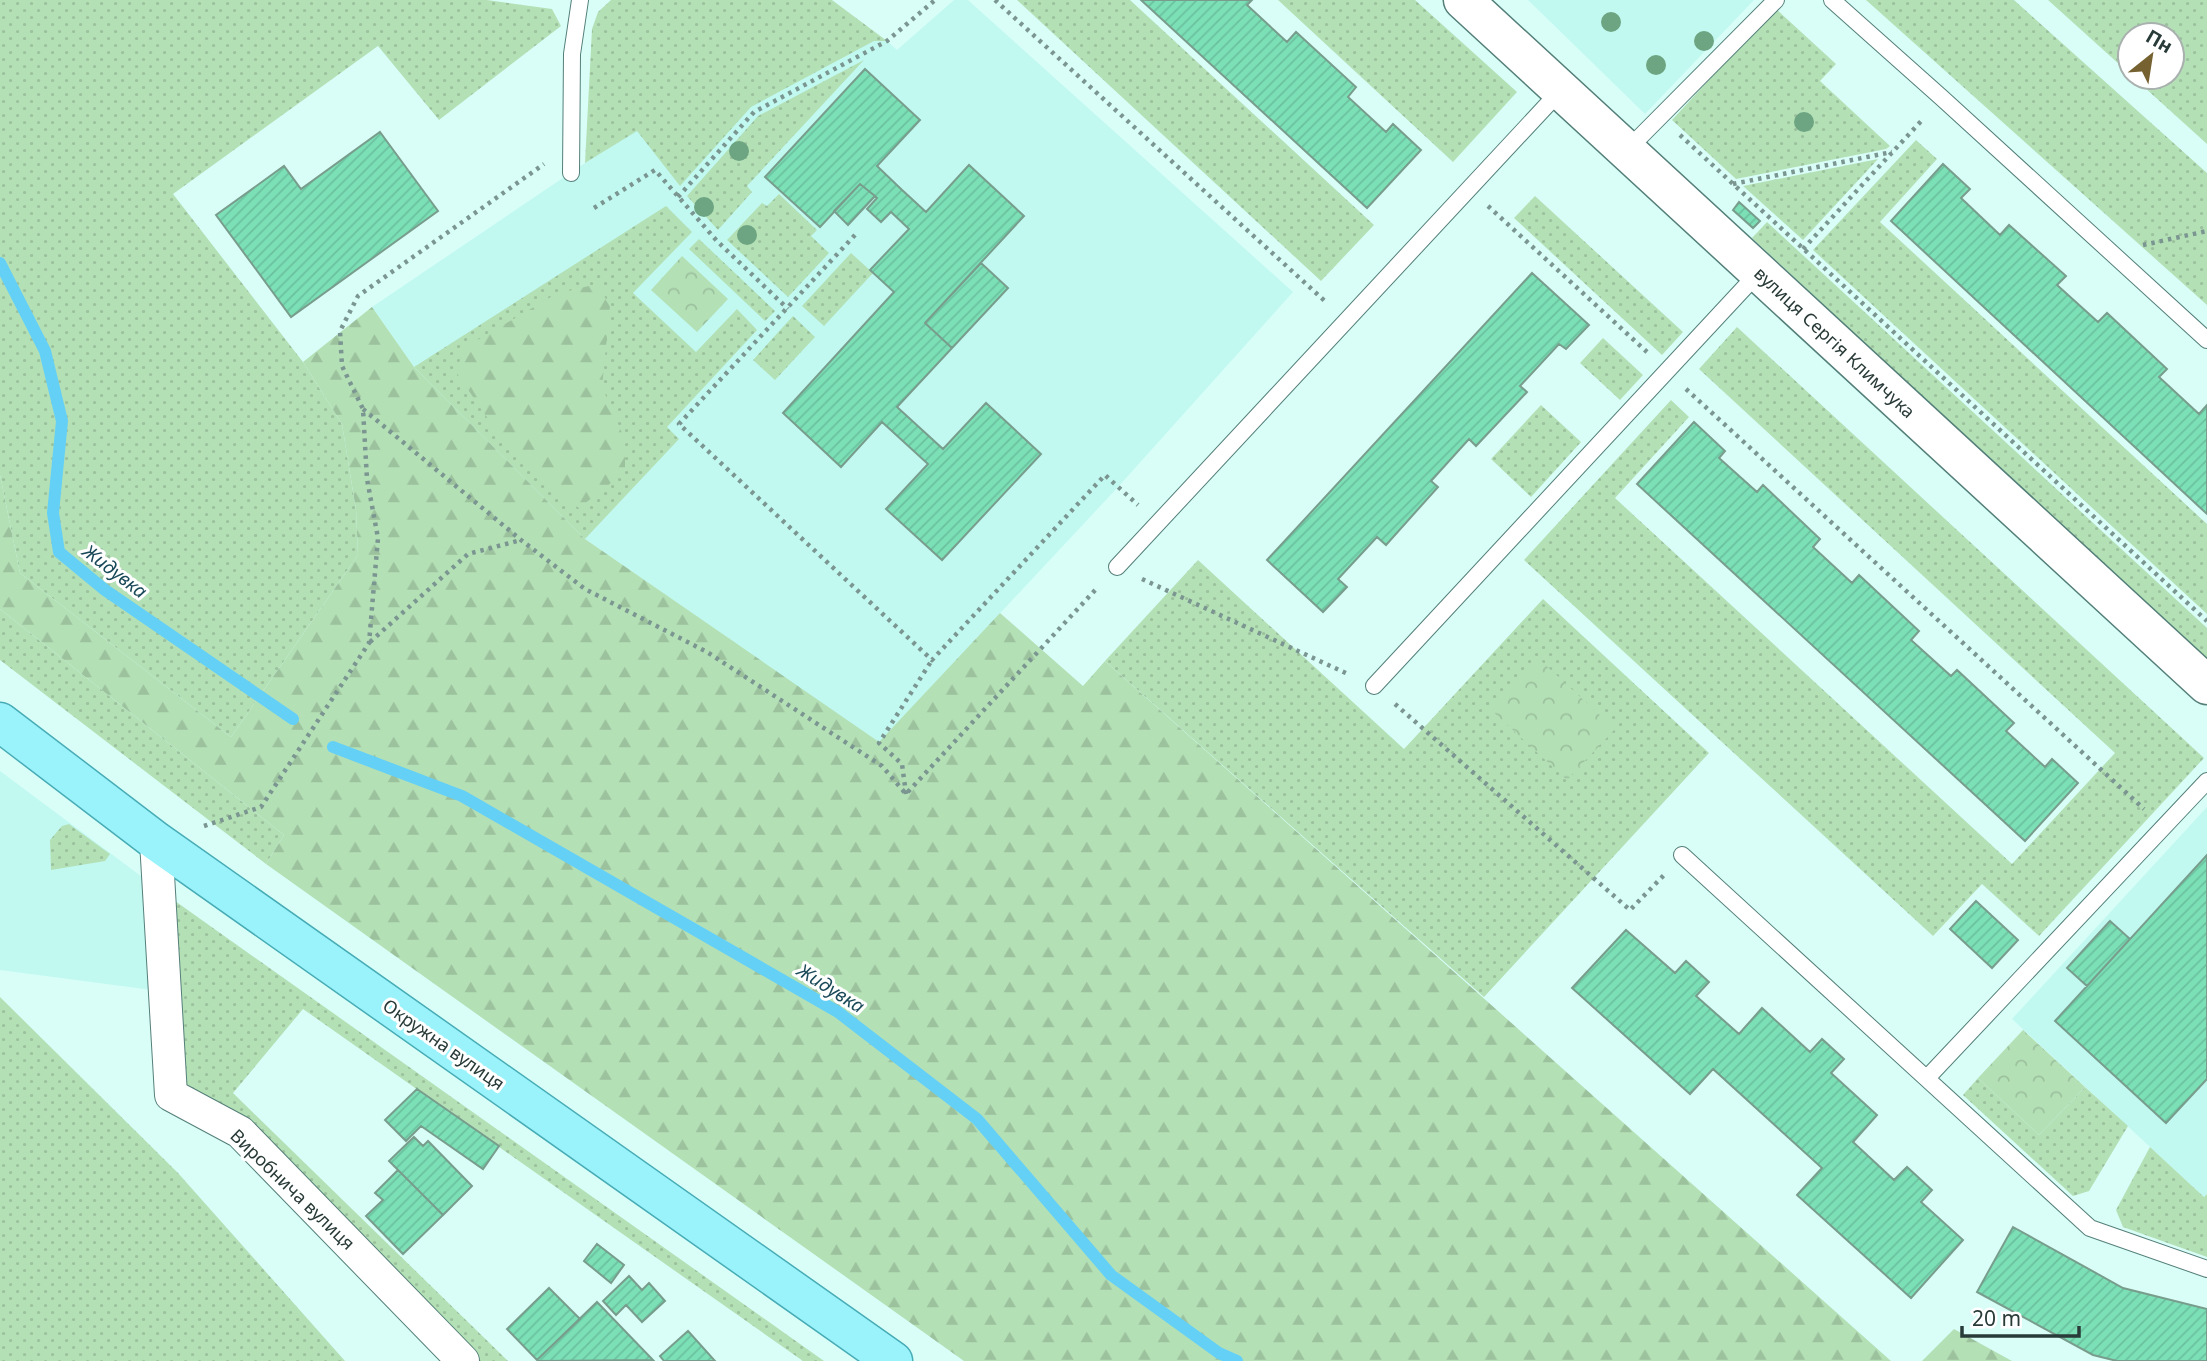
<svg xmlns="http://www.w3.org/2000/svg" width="2207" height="1361" viewBox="0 0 2207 1361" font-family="'Noto Sans',sans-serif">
  <defs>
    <pattern id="grass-dots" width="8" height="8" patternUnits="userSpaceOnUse" patternTransform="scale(1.75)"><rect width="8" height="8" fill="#b4e0b6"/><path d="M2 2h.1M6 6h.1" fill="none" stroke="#9bc19d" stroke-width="1.8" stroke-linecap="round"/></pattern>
    <pattern id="forest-firs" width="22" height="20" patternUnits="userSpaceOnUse" patternTransform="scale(1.75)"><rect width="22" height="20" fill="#b4e0b6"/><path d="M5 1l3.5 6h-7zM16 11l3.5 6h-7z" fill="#9bc19d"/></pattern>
    <pattern id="park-crowns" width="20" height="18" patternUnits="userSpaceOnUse" patternTransform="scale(1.75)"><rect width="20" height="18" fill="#b4e0b6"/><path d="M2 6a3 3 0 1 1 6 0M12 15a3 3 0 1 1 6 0" fill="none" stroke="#9bc19d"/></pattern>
    <pattern id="building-hatch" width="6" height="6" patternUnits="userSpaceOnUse" patternTransform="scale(1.75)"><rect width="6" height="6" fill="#7ce0b7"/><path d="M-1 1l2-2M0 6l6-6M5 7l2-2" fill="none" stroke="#6bc19e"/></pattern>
  </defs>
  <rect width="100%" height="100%" fill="#d9fef8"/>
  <path fill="#c1f9f1" d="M954,0h14l325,292 -175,195 -239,256 -294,-204 -171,-172 -42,-60 213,-144 52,-33 237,-89h13l10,9z
    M1528,0h226l-109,114z
    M0,771l153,114 -1,105 -152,-20z
    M2207,807v387l-3,3 -192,-178z"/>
  <path fill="url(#grass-dots)" d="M0,0h487l65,9 9,17 -122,94 -61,-74 -205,148 130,168 39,62 14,86 2,45 -127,182 -211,-164 -20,-98z
    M611,0h221l55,41h-13l-123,66 -71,79 -43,-55 -52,32 7,-134 6,-17z
    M1017,0h113l244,225 -53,56z
    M1278,0h137l102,92 -64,70z
    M1866,0h148l193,173v132z
    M2048,0h159v144l-74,-67h39v-42h-42v39z
    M1775,8l61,56 -16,17 70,65 -4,3 -150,30 -64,-59z
    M864,60l-117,126 5,6 -34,38 -31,-34 71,-80z
    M1916,140l21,19 -57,63 327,302v90l-394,-364z
    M1878,159l-75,81 -60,-54z
    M779,194l38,36 -6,6 18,17 -41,44 -61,-57 35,-37 5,3z
    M1535,196l148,136 -21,23 -148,-137z
    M666,206l26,26 -59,61 63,59 41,-43 20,21 -90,97 12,12 -94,100 -171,-172z
    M1767,222l440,406v34l-455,-424z
    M699,239l76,72 -10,10 -76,-72z
    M851,253l22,20 -49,53 -22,-20z
    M793,316l22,21 -40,43 -22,-20z
    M1737,327l467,431 -165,178 -57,-52 -49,52 -409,-376 147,-160 18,17 -74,81 397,366 103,-111 -416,-384z
    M1603,338l40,37 -23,25 -40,-37z
    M1541,405l40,37 -50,55 -40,-38z
    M1198,560l206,189 139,-150 166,154 -225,244 -379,-336z
    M0,609l284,226 -18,29 -266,-204z
    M69,824l41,30 -5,7 -54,9 -1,-30 12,-14z
    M168,896l656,465h-21l-500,-352 -70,84 275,268h-33l-296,-274z
    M0,997l178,176 167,188h-345z
    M1978,1078l61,57 46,-48 43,39 -39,65 -16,5 -110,-101z
    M2150,1147l54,50 3,-3v63l-84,-30 -7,-17z"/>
  <path fill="url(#forest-firs)" d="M597,284l13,22 -8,81 23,53v32l-46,36 -28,-18 -54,-58 -41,-60 8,-24 92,-54z
    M372,307l42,60 171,172 294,203 121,-129 83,73 22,-25 786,700h-927l-698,-497 18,-29 -284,-226v-134l20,98 211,164 127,-182 -2,-45 -14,-86 -39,-62z
    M1954,1329l58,32h-90z"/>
  <path fill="url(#park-crowns)" d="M682,256l46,43 -31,33 -46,-42z
    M1539,659l76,70 -48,51 -76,-70z
    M2023,1030l62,57 -46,48 -61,-57z"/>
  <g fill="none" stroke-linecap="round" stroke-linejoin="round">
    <path stroke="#65d0f6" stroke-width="12" d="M0,263l45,88 17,70 -9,92 6,39 46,38 188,129
      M333,747l129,49 376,216 139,107 134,156 108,78 18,8"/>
  </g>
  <path fill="url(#building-hatch)" stroke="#789d8c" stroke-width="2" d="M1141,0h111l-5,5 40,37 9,-10 60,55 -8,10 38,35 7,-8 28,26 -54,58z
    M865,69l55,51 -43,46 24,23 25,23 43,-47 55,51 -99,107 27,25 -55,59 46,42 43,-46 55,51 -99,106 -56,-51 42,-45 -46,-42 -41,45 -58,-54 111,-121 -24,-22 39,-41 -18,-17 -10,10 -14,-13 10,-11 -2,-2 -15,-12 -40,43 -55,-50z
    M380,132l58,79 -147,106 -75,-102 68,-49 17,23z
    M1943,164l27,25 -9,9 19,18 20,19 9,-10 57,51 -9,9 41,37 9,-9 60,56 -8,8 40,37 8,-9v109l-316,-293z
    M860,184l15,12 -27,29 -14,-14z
    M1739,202l21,19 -7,7 -20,-18z
    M981,263l27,25 -56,60 -27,-25z
    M1532,273l57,52 -23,24 -7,-5 -39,42 7,6 -51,54 -7,-7 -38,42 7,6 -52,58 -9,-8 -39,42 9,8 -24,25 -56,-52z
    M1694,422l31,29 -6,7 38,34 6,-7 57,54 -7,8 39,36 7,-8 60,56 -8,9 40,36 6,-6 57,53 -8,8 39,36 7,-8 26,24 -53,58 -388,-357z
    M2207,855v224l-41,44 -111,-102z
    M1976,901l42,39 -26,28 -42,-39z
    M2110,921l20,18 -43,47 -20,-18z
    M1626,930l49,43 11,-12 23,21 -13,14 43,38 23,-26 48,44 12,-13 22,20 -13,14 46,42 -24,27 41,38 13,-13 25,23 -11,12 42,38 -52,58 -114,-103 25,-27 -109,-99 -23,25 -118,-106z
    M417,1089l82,57 -16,23 -62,-43 -15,15 -21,-21z
    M414,1137l9,9 5,-5 44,45 -29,29 -54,-54z
    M398,1170l45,45 -40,39 -37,-38 17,-16 -8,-7z
    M2013,1227l110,61 84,21v52h-90l-24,-6 -116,-63z
    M597,1244l27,21 -13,18 -27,-22z
    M629,1276l13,14 7,-7 16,18 -23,21 -16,-17 -10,10 -13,-14z
    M549,1288l31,31 -43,41 -30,-31z
    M597,1302l56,58 -115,1 -1,-1z
    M688,1331l27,30h-51l-4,-5z"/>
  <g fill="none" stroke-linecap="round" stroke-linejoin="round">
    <defs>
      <path id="service" d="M1832,0l110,98 265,242
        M1627,150l149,-150
        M571,173l1,-119 8,-54
        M1117,567l444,-477
        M1374,686l385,-414
        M1682,855l408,373 117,41
        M1927,1078l280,-297"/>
      <path id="minor" d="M156,841l15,254 69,37 223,229"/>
      <path id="tertiary" d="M1463,0l744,685"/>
      <path id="primary" d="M0,722l156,119 737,520"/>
    </defs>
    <use href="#service" stroke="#547f79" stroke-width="18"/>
    <use href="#minor" stroke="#547f79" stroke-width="34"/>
    <use href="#tertiary" stroke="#547f79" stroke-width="41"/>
    <use href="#primary" stroke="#47acb5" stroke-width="41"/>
    <path stroke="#7b9591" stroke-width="4.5" stroke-dasharray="3.5 5" stroke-linecap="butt" d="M995,0l332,303
      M1680,135l527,486
      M1733,184l159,-32
      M678,197l76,-85 133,-71 48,-41
      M1488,206l159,146
      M594,208l61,-38 62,71 71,68
      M855,235l-176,189 253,236 173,-185 33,30
      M2143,245l64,-14
      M1803,249l121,-131
      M1686,389l458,420
      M363,409l158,131 64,49 122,63 175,114 24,28 192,-207
      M1142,579l208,96
      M370,642l98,-88 53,-14
      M1395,704l235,206 35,-36
      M906,794l-4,-30 -23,-21 53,-83
      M204,826l57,-19 108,-164 9,-105 -11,-59 -4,-70 -21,-43 -2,-35 18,-35 186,-132"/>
    <use href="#service" stroke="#fff" stroke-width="16"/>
    <use href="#minor" stroke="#fff" stroke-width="32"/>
    <use href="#tertiary" stroke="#fff" stroke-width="38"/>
    <use href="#primary" stroke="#9af2fb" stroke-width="38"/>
  </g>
  <g fill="#6da481">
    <circle cx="1611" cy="22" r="10"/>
    <circle cx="1704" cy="41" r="10"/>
    <circle cx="1656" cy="65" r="10"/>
    <circle cx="1804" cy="122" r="10"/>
    <circle cx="739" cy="151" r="10"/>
    <circle cx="704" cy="207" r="10"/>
    <circle cx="747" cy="235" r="10"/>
  </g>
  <g text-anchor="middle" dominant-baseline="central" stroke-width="6" stroke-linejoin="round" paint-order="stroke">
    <g font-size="18" fill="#293b38" stroke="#fff">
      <text transform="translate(1835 342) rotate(43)">вулиця Сергія Климчука</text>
      <text transform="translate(444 1044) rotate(35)">Окружна вулиця</text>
      <text transform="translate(293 1189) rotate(44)">Виробнича вулиця</text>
    </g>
    <g font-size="19" font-style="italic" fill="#1a4959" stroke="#fff">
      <text transform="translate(115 571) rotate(37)">Жидувка</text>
      <text transform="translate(831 988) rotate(32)">Жидувка</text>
    </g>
  </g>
  <g transform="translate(2151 56) rotate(30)"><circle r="33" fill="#ffffff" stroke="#a9b1af" stroke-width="2"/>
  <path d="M0-5L12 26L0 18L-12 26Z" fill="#766231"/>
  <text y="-10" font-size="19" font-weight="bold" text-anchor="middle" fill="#293b38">Пн</text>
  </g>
  <path d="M1962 1326v10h117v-10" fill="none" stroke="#293b38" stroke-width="3.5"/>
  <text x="1972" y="1326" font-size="21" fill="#293b38" stroke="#ffffff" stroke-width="5" paint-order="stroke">20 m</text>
</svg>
